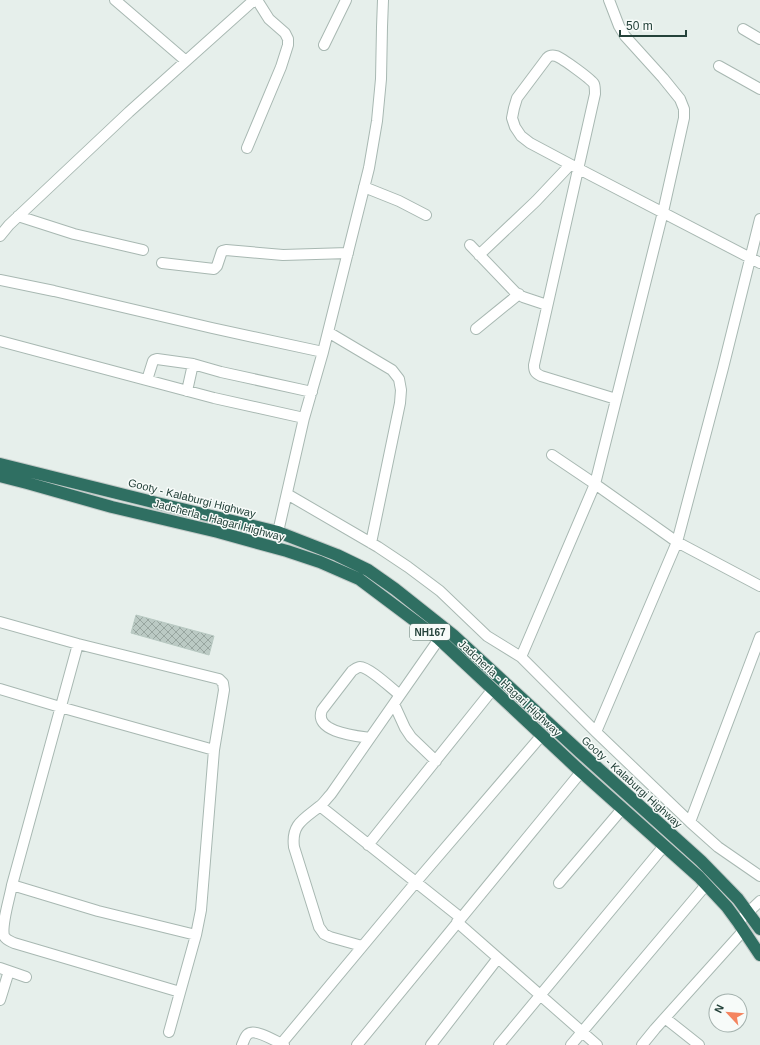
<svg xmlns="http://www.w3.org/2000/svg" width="760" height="1045" viewBox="0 0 760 1045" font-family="Arial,sans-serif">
  <defs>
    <pattern id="building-cross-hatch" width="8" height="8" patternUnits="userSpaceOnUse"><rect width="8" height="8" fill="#bbcac4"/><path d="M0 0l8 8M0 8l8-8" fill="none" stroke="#98a6a0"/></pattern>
  </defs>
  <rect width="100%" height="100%" fill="#e6efeb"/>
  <path fill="url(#building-cross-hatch)" stroke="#b8c9c2" d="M136,615l78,21 -5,19 -78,-22z"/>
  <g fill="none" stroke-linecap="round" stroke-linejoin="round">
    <defs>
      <path id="minor" d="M115,0l71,61
        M743,29l17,10
        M324,45l22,-45
        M719,66l41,23
        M247,148l34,-81 7,-22v-6l-3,-6 -16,-14 -12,-19
        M364,187l35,14 27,14
        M18,216l56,18 69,16
        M0,236l9,-11 120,-113 125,-112
        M470,245l45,47 8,5 24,8
        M479,255l57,-54 34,-36
        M162,263l52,6 3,-3 5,-15 4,-1 57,5 65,-2
        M0,280l54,11 158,37 111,24
        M476,329l43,-35
        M328,332l64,38 7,9 2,11 -1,13 -29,140
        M0,341l214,57 90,20
        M147,380l6,-19 1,-1 3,-1 36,5 28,8 91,20
        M187,391l6,-27
        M616,399l-75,-23c-6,-3 -7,-5 -7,-11l61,-271c0,-3 0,-7 -1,-10 -3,-5 -32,-26 -38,-28 -4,-1 -6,-1 -9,2l-30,40 -3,10 -2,10 3,9 6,9 9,7 47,25 183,95
        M552,455l43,29 82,58 83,44
        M287,494l91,53 30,20 32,24 47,45 34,21 75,75 94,90 28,25 42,29
        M278,532l26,-114 19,-66 46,-184 8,-47 4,-42 1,-52 1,-27
        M0,622l78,22 141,35 4,4 1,7 -10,60 -13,160 -5,25 -27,97
        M78,644l-66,241c-2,12 -11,40 -8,51 2,4 6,5 10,7l166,49
        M521,657l74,-173 68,-272 21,-94v-9l-4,-10 -17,-21 -38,-42 -6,-10 -10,-26
        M0,689l60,18 154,43
        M394,704l11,24 6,9 25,24
        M596,732l81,-190 46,-174 37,-149
        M370,738c-14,-2 -57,-6 -48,-28l30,-39c2,-1 5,-4 8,-4 9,0 32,22 40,28
        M320,806l141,112
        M690,822l70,-185
        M368,845l125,-156
        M559,883l63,-74
        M12,885l86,26 98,24
        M457,922l140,123
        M738,922l22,-21
        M362,946l-32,-9 -6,-3 -5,-7 -25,-80c-3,-23 10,-28 26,-41 4,-3 7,-8 11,-12l108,-155
        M0,968l26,9
        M0,1000l9,-29
        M665,1018l34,27
        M281,1044l135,-162 126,-147
        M242,1045c2,-4 3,-9 6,-11 7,-6 29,8 36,11
        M357,1045l224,-273
        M431,1045l67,-87
        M499,1045l165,-199
        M571,1045l135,-160
        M642,1045l13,-16 89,-99"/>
      <path id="highway" d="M0,464l161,40 117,28 59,23 31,15 27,19 58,46 127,117 121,109 37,38 22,30
        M0,476l27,7 85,24 106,25 69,19 33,11 39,17 80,60 139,130 121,108 28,30 11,15 22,33"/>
    </defs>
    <use href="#minor" stroke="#a8b8b2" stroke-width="12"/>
    <use href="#highway" stroke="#c2cac8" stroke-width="14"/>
    <use href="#minor" stroke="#fff" stroke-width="10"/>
    <use href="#highway" stroke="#2f6f62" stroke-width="12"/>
  </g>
  <g text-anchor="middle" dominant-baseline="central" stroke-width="3" stroke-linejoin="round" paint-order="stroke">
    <rect fill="#f7fbf9" stroke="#637a73" stroke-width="1" x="410" y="624" width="40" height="16" rx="3"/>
    <g font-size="10" font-weight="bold" fill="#24423a">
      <text x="430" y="632">NH167</text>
    </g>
    <g font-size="11" fill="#24423a" stroke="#f7fbf9">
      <text transform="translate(192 498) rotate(14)">Gooty - Kalaburgi Highway</text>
      <text transform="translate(219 520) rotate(15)">Jadcherla - Hagari Highway</text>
      <text transform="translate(510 688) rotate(43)">Jadcherla - Hagari Highway</text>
      <text transform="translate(632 782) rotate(42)">Gooty - Kalaburgi Highway</text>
    </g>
  </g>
  <g transform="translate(728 1013) rotate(296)"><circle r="19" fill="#f7fbf9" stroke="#a3b1ad"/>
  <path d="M0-3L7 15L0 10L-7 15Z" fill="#f4845f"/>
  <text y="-6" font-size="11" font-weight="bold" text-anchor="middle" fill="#24423a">N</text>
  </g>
  <path d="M620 30v6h66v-6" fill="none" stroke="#24423a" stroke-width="2"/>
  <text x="626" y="30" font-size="12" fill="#24423a" stroke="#f7fbf9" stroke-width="3" paint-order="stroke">50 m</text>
</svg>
